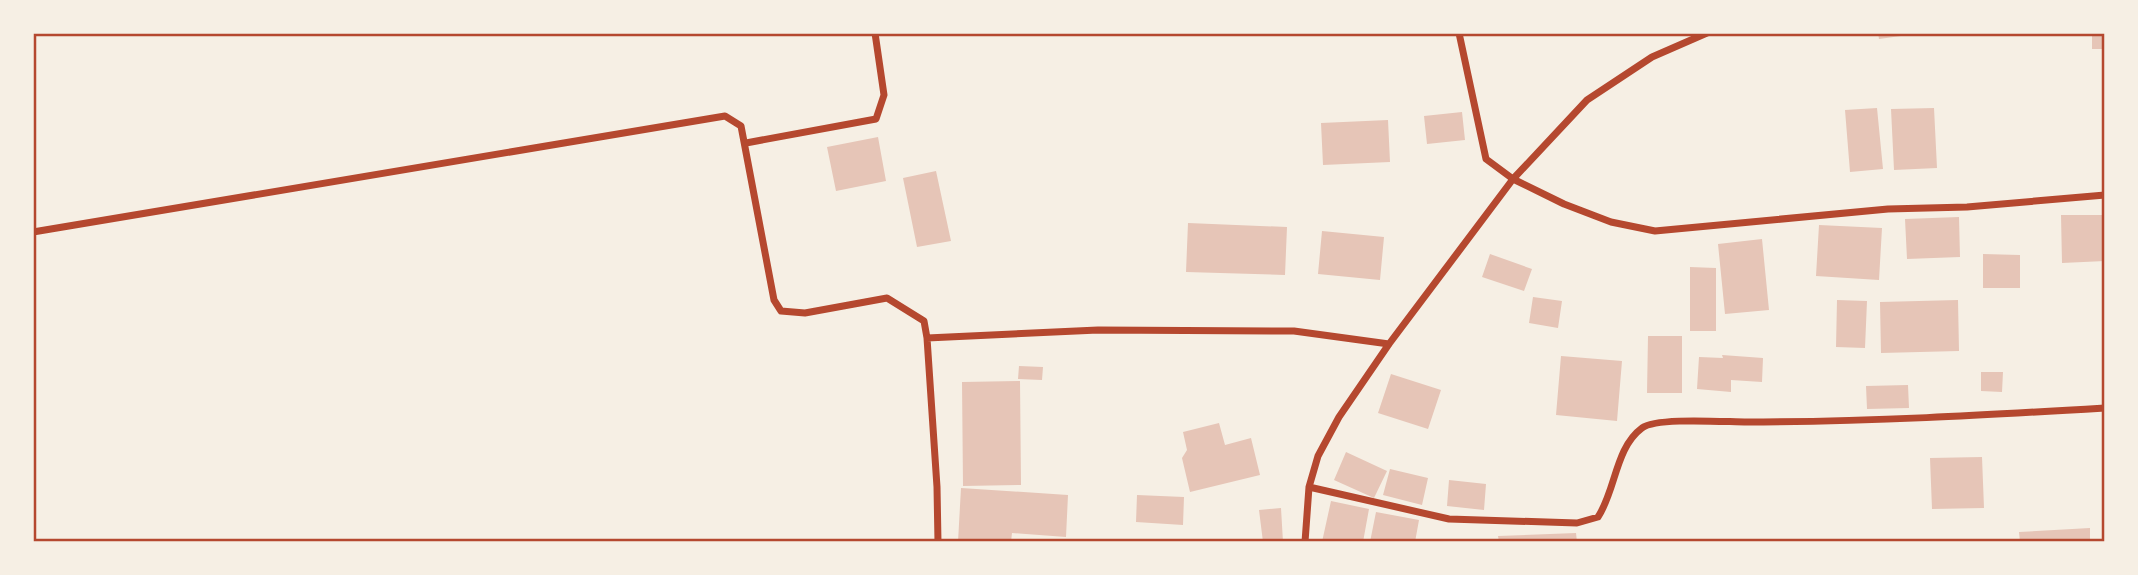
<svg xmlns="http://www.w3.org/2000/svg" width="2138" height="575" viewBox="0 0 2138 575" font-family="Helvetica,sans-serif">
  <rect width="100%" height="100%" fill="#f6efe4"/>
  <path fill="#e6c5b7" d="M1878,33h30v2l-29,4z
    M2092,33h13v16h-13z
    M1877,108l6,61 -33,3 -5,-62z
    M1934,108l3,60 -43,2 -3,-61z
    M1462,112l3,28 -38,4 -3,-28z
    M1388,120l2,42 -67,3 -2,-42z
    M878,137l8,44 -50,10 -9,-44z
    M936,171l15,70 -34,6 -14,-69z
    M2061,215h44v46l-43,2z
    M1959,217l1,40 -53,2 -2,-40z
    M1188,223l99,4 -2,48 -99,-3z
    M1819,225l63,3 -3,52 -63,-4z
    M1322,231l62,6 -4,43 -62,-6z
    M1762,239l7,71 -44,4 -7,-70z
    M1490,254l42,15 -8,22 -42,-14z
    M1983,254l37,1v33h-37z
    M1690,267l26,1v63h-26z
    M1533,297l29,4 -4,27 -29,-5z
    M1837,300l30,1 -2,47 -29,-1z
    M1958,300l1,51 -78,2 -1,-51z
    M1648,336h34v57h-35z
    M1722,355l41,3 -1,24 -31,-2v12l-34,-3 2,-32 24,1z
    M1561,356l61,5 -5,60 -61,-6z
    M1019,366l24,1 -1,13 -24,-1z
    M1981,372h22l-1,20 -21,-1z
    M1391,374l50,16 -13,39 -50,-16z
    M1020,381l1,104 -58,1 -1,-104z
    M1908,385l1,23 -42,1 -1,-23z
    M1219,423l6,22 26,-7 9,37 -70,17 -8,-34 5,-8 -4,-18z
    M1346,452l41,19 -13,27 -40,-18z
    M1982,457l2,51 -52,1 -2,-51z
    M1390,469l38,9 -6,27 -39,-10z
    M1449,480l37,4 -2,26 -37,-4z
    M961,488l107,7 -2,42 -54,-4 -1,9h-53z
    M1137,495l47,2 -1,28 -47,-3z
    M1331,501l38,8 -6,33h-41z
    M1281,508l2,34h-20l-4,-32z
    M1376,512l43,8 -4,22h-45z
    M2090,528v14h-70l-1,-10z
    M1576,533l1,9h-78l-1,-6z"/>
  <g fill="none" stroke-linecap="round" stroke-linejoin="round">
    <path stroke="#b5482f" stroke-width="7" d="M1459,33l27,126 27,20 51,25 47,18 44,9 233,-22 79,-2 138,-12
      M746,143l130,-24 8,-24 -9,-62
      M33,232l692,-116 16,10 33,174 7,11 24,2 82,-15 37,23 3,17 10,149 1,55
      M927,338l171,-8 196,1 95,13
      M1309,487l140,32 128,4 21,-6c18,-27 17,-69 44,-89 14,-11 84,-6 105,-6 120,0 239,-7 358,-14
      M1305,542l4,-55 9,-31 21,-39 50,-73 124,-165 74,-79 65,-43 55,-24"/>
  </g>
  <rect width="2138" height="575" fill="none" stroke="#f6efe4" stroke-width="70"/>
  <rect x="35" y="35" width="2068" height="505" fill="none" stroke="#b5482f" stroke-width="2.5"/>
</svg>
